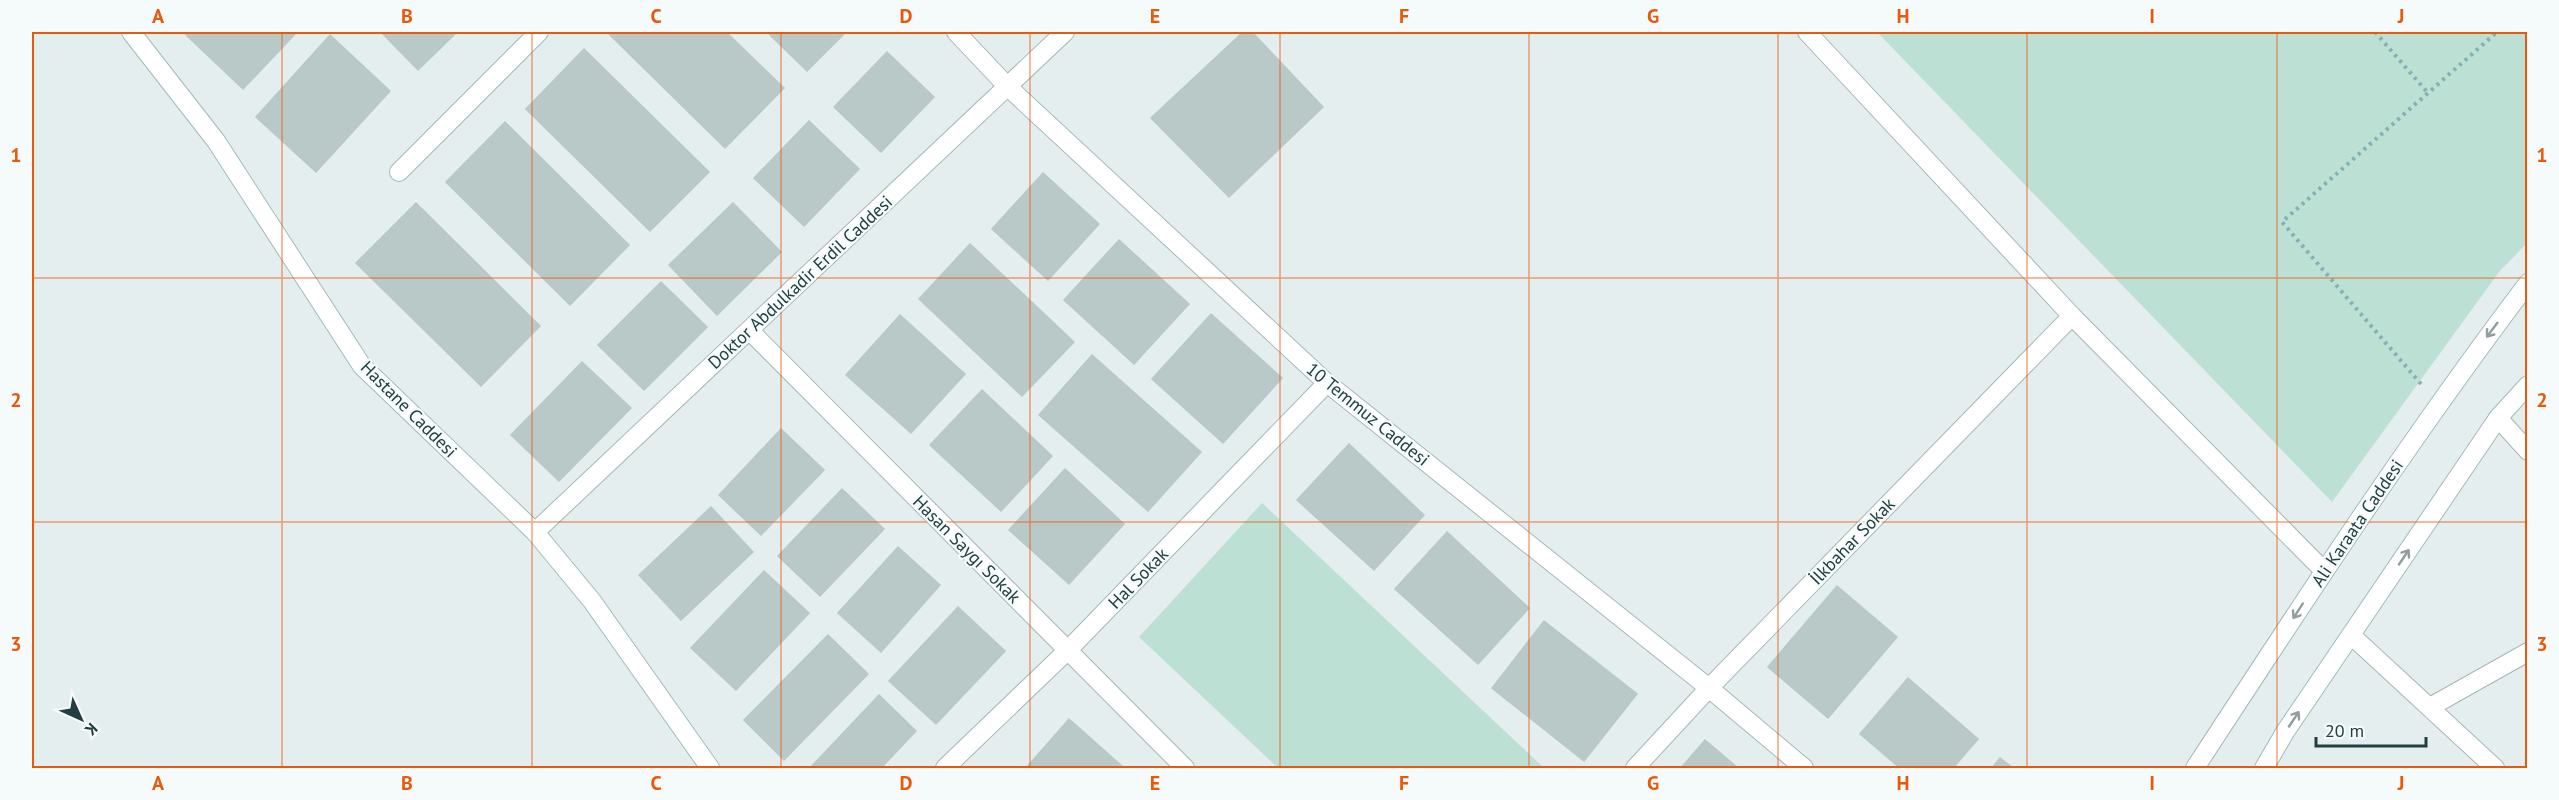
<svg xmlns="http://www.w3.org/2000/svg" width="2559" height="800" viewBox="0 0 2559 800" font-family="'PT Sans',sans-serif">
  <rect width="100%" height="100%" fill="#e4eeee"/>
  <path fill="#bce0d4" d="M1877,32h650v211l-28,29 -167,230z
    M1262,503l282,265h-266l-139,-131z"/>
  <path fill="#b9c9c8" stroke="#b6c9c8" stroke-width="1.5" d="M183,32h114l-54,57z
    M381,32h76l-39,38z
    M607,32h119l58,56 -59,60z
    M767,32h79l-39,39z
    M1243,32h9l71,75 -94,90 -78,-79z
    M330,35l60,56 -74,81 -60,-55z
    M584,49l125,123 -59,59 -124,-122z
    M887,52l47,45 -53,55 -47,-45z
    M809,121l50,48 -55,57 -50,-48z
    M505,122l124,123 -59,60 -124,-123z
    M1043,173l56,51 -51,56 -56,-51z
    M416,203l124,123 -59,60 -125,-123z
    M733,203l48,49 -64,63 -48,-50z
    M1119,240l70,64 -55,60 -70,-64z
    M970,244l104,98 -52,54 -103,-97z
    M661,282l46,45 -63,63 -46,-45z
    M1211,314l71,64 -59,65 -71,-64z
    M900,315l65,59 -54,59 -65,-58z
    M1092,355l109,97 -53,59 -109,-96z
    M582,362l49,46 -72,73 -48,-46z
    M982,390l70,66 -51,55 -71,-66z
    M781,429l43,41 -63,65 -42,-40z
    M1349,444l75,71 -50,55 -77,-70z
    M1065,469l59,55 -55,60 -60,-54z
    M842,489l42,40 -64,67 -42,-40z
    M711,507l42,45 -72,68 -42,-45z
    M1447,532l82,76 -51,56 -83,-75z
    M898,547l42,38 -59,67 -43,-39z
    M764,571l45,42 -73,77 -45,-42z
    M1837,586l60,51 -69,81 -60,-51z
    M958,607l47,44 -69,73 -47,-43z
    M1544,621l93,73 -53,67 -92,-73z
    M828,635l40,39 -84,86 -40,-40z
    M1908,678l70,61 -25,29h-53l-40,-34z
    M879,695l37,36 -35,37h-71z
    M1069,719l55,49h-98z
    M1705,740l33,28h-57z
    M2000,758l13,10h-21z"/>
  <g fill="none" stroke-linecap="round" stroke-linejoin="round">
    <defs>
      <path id="street" d="M956,32l51,54 320,297 382,305 95,80
        M1807,32l265,284 252,255
        M749,330l436,438
        M2498,418l30,33
        M535,532l530,-500
        M2351,635l144,133
        M2430,707l98,-55
        M945,768l123,-118 259,-267
        M1635,768l74,-80 363,-372"/>
      <path id="secondary" d="M131,32l85,109 146,225 173,166 57,69 118,167
        M399,172l140,-140
        M2195,768c107,-164 214,-328 333,-485
        M2264,768l21,-36 213,-314 30,-33"/>
    </defs>
    <use href="#street" stroke="#a6b6b7" stroke-width="20"/>
    <use href="#secondary" stroke="#a2babb" stroke-width="20"/>
    <path stroke="#83b0b4" stroke-width="4" stroke-dasharray="3 4.5" stroke-linecap="butt" d="M2375,32l53,61
      M2421,384l-139,-162 215,-190"/>
    <use href="#street" stroke="#fff" stroke-width="18"/>
    <use href="#secondary" stroke="#fff" stroke-width="18"/>
  </g>
  <defs><path id="oneway-shaft" d="M-6 0H5M1.5-3L5.5 0L1.5 3" fill="none" stroke-width="1.6" stroke-linecap="round" stroke-linejoin="round" transform="scale(1.5)"/></defs>
  <g stroke="#909ea0">
    <use href="#oneway-shaft" transform="translate(2492 330) rotate(127)"/>
    <use href="#oneway-shaft" transform="translate(2404 557) rotate(-56)"/>
    <use href="#oneway-shaft" transform="translate(2298 611) rotate(123)"/>
    <use href="#oneway-shaft" transform="translate(2294 719) rotate(-56)"/>
  </g>
  <path fill="none" stroke="#e8590c" stroke-width="1.5" stroke-opacity="0.55" d="M282,32v736M532,32v736M781,32v736M1030,32v736M1280,32v736M1529,32v736M1778,32v736M2027,32v736M2277,32v736M32,278h2496M32,522h2496"/>
  <g text-anchor="middle" dominant-baseline="central" stroke-width="4.5" stroke-linejoin="round" paint-order="stroke">
    <g font-size="18" fill="#223e41" stroke="#f5fafa">
      <text transform="translate(800 282) rotate(-43)">Doktor Abdulkadir Erdil Caddesi</text>
      <text transform="translate(409 409) rotate(45)">Hastane Caddesi</text>
      <text transform="translate(1368 414) rotate(39)">10 Temmuz Caddesi</text>
      <text transform="translate(2357 523) rotate(-56)">Ali Karaata Caddesi</text>
      <text transform="translate(1852 541) rotate(-46)">İlkbahar Sokak</text>
      <text transform="translate(967 549) rotate(45)">Hasan Saygı Sokak</text>
      <text transform="translate(1138 578) rotate(-46)">Hal Sokak</text>
    </g>
  </g>
  <rect width="2559" height="800" fill="none" stroke="#f5fafa" stroke-width="66"/>
  <g transform="translate(81 719) rotate(135)" stroke="#f5fafa" stroke-width="4.5" paint-order="stroke">
  <path d="M0-4.5L10 22L0 15L-10 22Z" fill="#223e41"/>
  <text y="-9" font-size="16" font-weight="bold" text-anchor="middle" fill="#223e41">K</text>
  </g>
  <path d="M2316 737v9h110v-9" fill="none" stroke="#223e41" stroke-width="3"/>
  <text x="2325" y="737" font-size="18" fill="#223e41" stroke="#f5fafa" stroke-width="4.5" paint-order="stroke">20 m</text>
  <rect x="33" y="33" width="2493" height="734" fill="none" stroke="#e8590c" stroke-width="2"/>
  <g font-size="20" text-anchor="middle" font-weight="bold" fill="#e8590c">
    <text x="158" y="23">A</text>
    <text x="407" y="23">B</text>
    <text x="656" y="23">C</text>
    <text x="906" y="23">D</text>
    <text x="1155" y="23">E</text>
    <text x="1404" y="23">F</text>
    <text x="1653" y="23">G</text>
    <text x="1903" y="23">H</text>
    <text x="2152" y="23">I</text>
    <text x="2401" y="23">J</text>
    <text x="16" y="162">1</text>
    <text x="2542" y="162">1</text>
    <text x="16" y="407">2</text>
    <text x="2542" y="407">2</text>
    <text x="16" y="651">3</text>
    <text x="2542" y="651">3</text>
    <text x="158" y="790">A</text>
    <text x="407" y="790">B</text>
    <text x="656" y="790">C</text>
    <text x="906" y="790">D</text>
    <text x="1155" y="790">E</text>
    <text x="1404" y="790">F</text>
    <text x="1653" y="790">G</text>
    <text x="1903" y="790">H</text>
    <text x="2152" y="790">I</text>
    <text x="2401" y="790">J</text>
  </g>
</svg>
